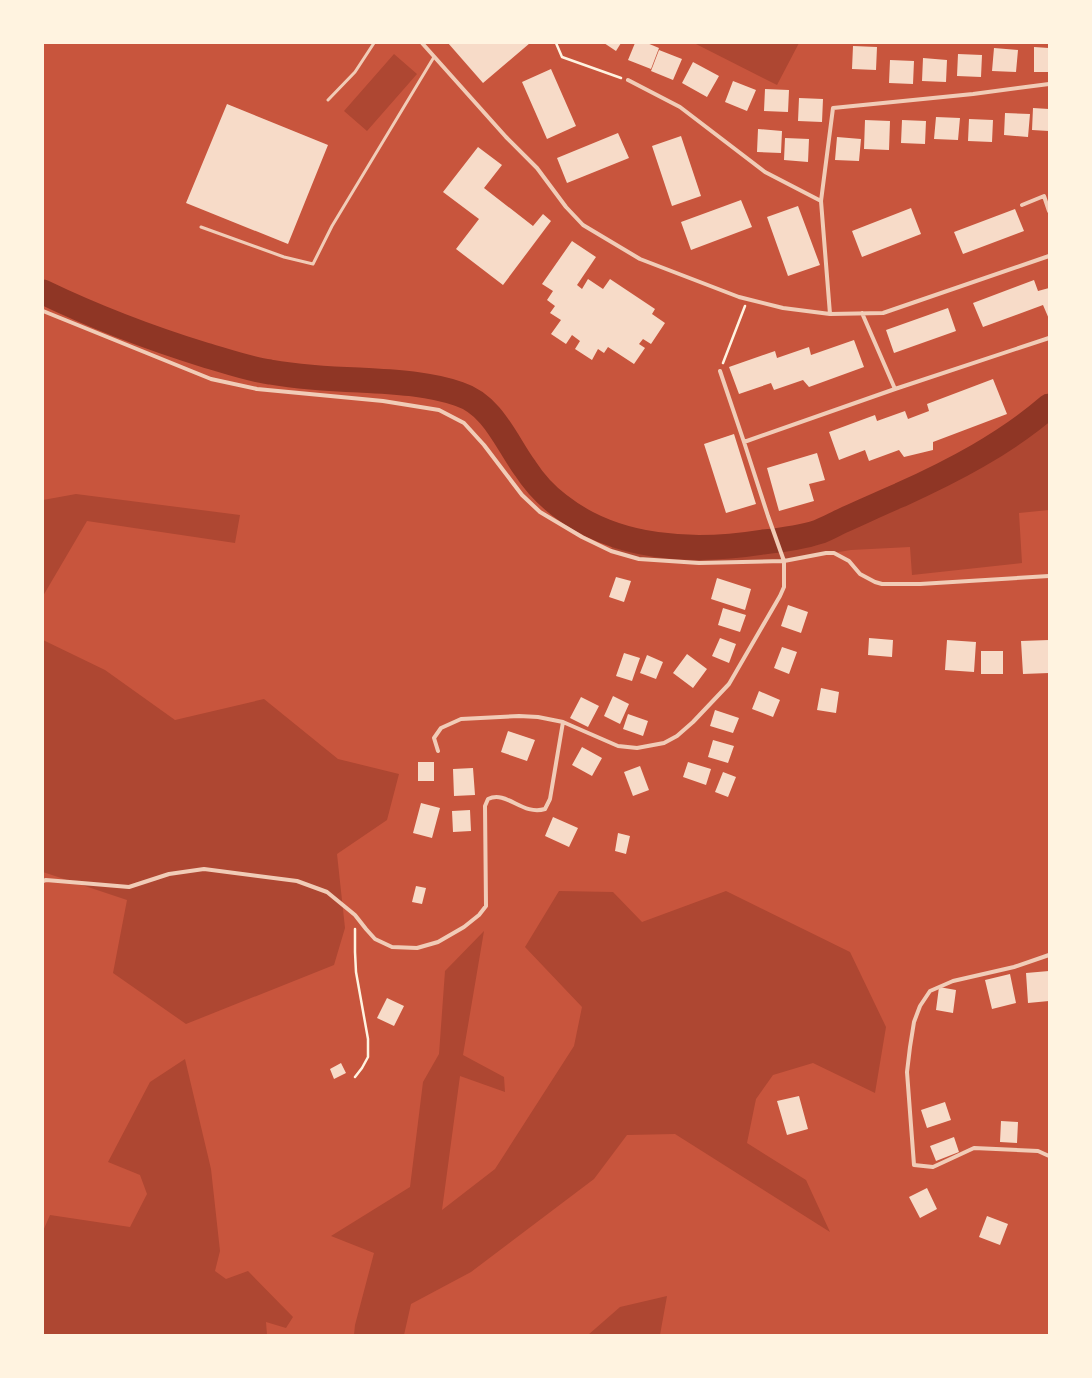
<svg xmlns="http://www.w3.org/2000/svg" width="1092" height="1378" viewBox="0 0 1092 1378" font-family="'Source Serif 4',serif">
  <rect width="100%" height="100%" fill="#c8553d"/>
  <path fill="#ae4732" d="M694,43h105l-22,42z
    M394,54l23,20 -50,57 -23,-20z
    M1049,406v104l-30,3 3,50 -110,12 -2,-28 -59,3 -67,11 -85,2 -60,-4 -28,-8 4,-17 24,7 35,6 40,1 80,-10 25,-7 120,-54 58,-32z
    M76,494l164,21 -5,28 -148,-22 -44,75v-96z
    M43,640l62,30 70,50 89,-21 74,60 61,15 -12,46 -50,34 8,74 -11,37 -148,59 -73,-51 14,-73 -84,-28z
    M559,891l54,1 29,30 84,-31 124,61 36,75 -11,66 -62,-30 -40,12 -17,24 -9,44 59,37 24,52 -155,-98 -48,1 -33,44 -123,93 -60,32 -7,31h-50l1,-10 19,-72 -43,-17 79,-49 13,-105 16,-28 6,-83 39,-40 -21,124 41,22 1,15 -45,-16 -18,134 53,-41 79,-123 8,-39 -57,-60z
    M185,1059l26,110 9,82 -5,20 11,8 22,-8 45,46 -7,11 -20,-6 1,13h-224v-104l7,-16 80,12 17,-33 -7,-19 -32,-13 42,-80z
    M667,1296l-7,39h-72l32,-28z"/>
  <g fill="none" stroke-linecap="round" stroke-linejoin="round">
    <path stroke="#8f3625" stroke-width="25" d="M43,292c52,25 107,46 162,63 21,6 43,14 65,17 30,5 60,7 89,8 34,2 68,3 100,14 34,11 47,48 66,74 9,14 21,27 34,37 57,45 135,48 204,37 19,-2 37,-4 55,-10 9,-3 17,-8 26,-12 18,-8 37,-17 56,-25 53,-24 105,-51 149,-89"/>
  </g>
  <path fill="#f7dbc8" d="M448,43h82l-47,40z
    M604,43h17l-5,8z
    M635,43h12l12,5 -8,21 -23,-9z
    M853,46l24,1 -1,23 -24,-1z
    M1034,47l15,1v24h-15z
    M994,48l24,2 -2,22 -24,-1z
    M659,50l23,9 -9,21 -22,-9z
    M958,54l24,1 -1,22 -24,-1z
    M923,58l24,2 -1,22 -24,-1z
    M890,60l24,1 -1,23 -24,-1z
    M693,62l26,14 -12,21 -25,-14z
    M551,69l25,57 -29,13 -25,-57z
    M733,81l23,9 -9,21 -22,-9z
    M765,89l24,1 -1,22 -24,-1z
    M799,98l24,1 -1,23 -24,-1z
    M227,104l101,41 -40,99 -102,-41z
    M1033,108l16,1v22l-17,-1z
    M1005,113l25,1 -2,23 -24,-2z
    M936,117l24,1 -2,22 -24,-1z
    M969,119l24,1 -1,22 -24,-1z
    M865,120l25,1 -1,29 -25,-1z
    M902,120l24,1 -1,23 -24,-1z
    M758,129l24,2 -1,22 -24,-1z
    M618,133l11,25 -62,25 -10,-25z
    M681,136l20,60 -29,10 -20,-60z
    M837,137l24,2 -2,22 -24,-1z
    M785,138l24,1 -1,23 -24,-2z
    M478,147l24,18 -18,23 49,38 10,-12 8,7 -48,64 -47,-36 23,-30 -36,-27z
    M741,200l11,27 -61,23 -10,-28z
    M798,206l22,59 -32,11 -21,-59z
    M911,208l10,26 -59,23 -10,-26z
    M1015,209l9,22 -61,23 -9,-22z
    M572,241l24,16 -19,28 5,4 6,-10 15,10 7,-10 45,30 -3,5 13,9 -14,21 -8,-5 -4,5 6,4 -11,16 -26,-17 -4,6 -6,-4 -6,11 -17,-11 5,-8 -8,-6 -6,9 -15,-10 10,-14 -11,-7 5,-7 -8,-6 6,-9 -11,-7z
    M1034,280l4,11 11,-3v31l-6,-14 -60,22 -10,-24z
    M948,308l8,23 -62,22 -8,-23z
    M854,340l10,27 -55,20 -6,-7 -29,10 -3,-7 -32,11 -10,-27 46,-16 2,7 32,-11 2,8z
    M993,379l14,35 -74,28v8l-29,7 -5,-7 -30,11 -4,-11 -26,10 -10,-28 46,-17 2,6 28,-10 3,8 21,-8 -2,-7z
    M734,434l22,70 -30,9 -22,-69z
    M817,453l8,27 -16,4 5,17 -35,10 -12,-43z
    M616,577l15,4 -7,21 -15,-5z
    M717,578l34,11 -6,21 -34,-11z
    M788,605l20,7 -7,21 -20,-7z
    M723,608l23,7 -6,17 -22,-7z
    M720,638l16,6 -7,19 -17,-7z
    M869,638l24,2 -1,17 -24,-2z
    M947,640l29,2 -2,30 -29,-2z
    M1049,640v33l-26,1 -2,-33z
    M782,647l15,5 -8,22 -15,-6z
    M981,651h22v23h-22z
    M624,653l16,5 -8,23 -16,-5z
    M687,654l20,15 -14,19 -20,-15z
    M647,655l16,7 -7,17 -16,-6z
    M821,688l18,4 -3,21 -19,-3z
    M759,691l21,9 -7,17 -21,-8z
    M613,696l16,8 -9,20 -16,-8z
    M581,697l18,9 -11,21 -18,-9z
    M715,710l24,8 -6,15 -23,-7z
    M628,714l20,7 -5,15 -20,-7z
    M508,731l27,9 -8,21 -26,-9z
    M713,740l21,6 -6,17 -20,-6z
    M582,747l20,11 -10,18 -20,-11z
    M418,762h16v19h-16z
    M688,762l23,7 -5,16 -23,-8z
    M640,766l9,24 -16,6 -9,-24z
    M473,768l2,27 -21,1 -1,-27z
    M723,772l13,5 -8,20 -13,-5z
    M421,803l19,5 -8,30 -19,-5z
    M470,810l1,21 -18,1 -1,-21z
    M553,817l25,11 -9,19 -24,-11z
    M618,833l12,3 -4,18 -11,-3z
    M416,886l10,2 -4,16 -10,-2z
    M1049,971v30l-21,2 -2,-30z
    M1010,974l6,29 -24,6 -7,-29z
    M939,987l17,3 -3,23 -17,-3z
    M387,998l17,8 -10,20 -17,-8z
    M341,1063l5,10 -12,6 -4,-10z
    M799,1096l9,33 -21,6 -10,-34z
    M945,1102l6,18 -24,8 -6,-18z
    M1001,1121l17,1 -1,21 -17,-1z
    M954,1137l5,15 -23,9 -6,-15z
    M927,1188l10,21 -17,9 -11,-21z
    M987,1216l21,8 -8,21 -21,-8z"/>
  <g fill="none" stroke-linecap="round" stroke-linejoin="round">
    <path stroke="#fff3e0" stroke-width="2.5" d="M556,43l6,14 59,21
      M723,363l22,-57
      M355,1077l7,-9 6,-11v-18l-12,-67 -1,-20v-23"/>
    <path stroke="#f1ccb7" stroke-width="3" d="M328,100l27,-28 19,-29
      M201,227l83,30 29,7 19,-38 102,-169"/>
    <path stroke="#f1ccb7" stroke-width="4" d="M422,43l84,94 31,31 29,39 17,18 57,34 99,38 44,11 47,6 53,-1 166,-57
      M628,80l52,27 85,65 56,29
      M1022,205l22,-9 5,15
      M43,311l168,68 46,10 126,12 56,9 25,13 20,22 38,50 18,17 42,25 29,14 28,8 60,4 85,-2 42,-8h8l15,8 11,13 15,8 7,2h38l129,-8
      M830,314l-9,-113 12,-93 140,-14 76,-10
      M895,389l154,-51
      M744,442l151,-53 -33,-76
      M438,751l-4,-13 7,-10 20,-9 58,-3 19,1 25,5 55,24 19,2 27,-5 13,-7 16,-14 36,-38 51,-88 4,-9v-26l-16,-45 -24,-74 -24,-71
      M43,881l3,-1 83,7 40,-13 35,-5 93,12 30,11 28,23 11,14 9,10 17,8 25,1 21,-6 26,-15 15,-12 7,-9 -1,-100 3,-7c19,-9 34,17 57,10l5,-10 13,-77
      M1049,955l-35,12 -61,14 -23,10 -10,15 -6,16 -4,25 -3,25 7,93 19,2 41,-19 64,3 11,5"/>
  </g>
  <rect width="1092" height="1378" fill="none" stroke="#fff3e0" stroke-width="88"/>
</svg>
